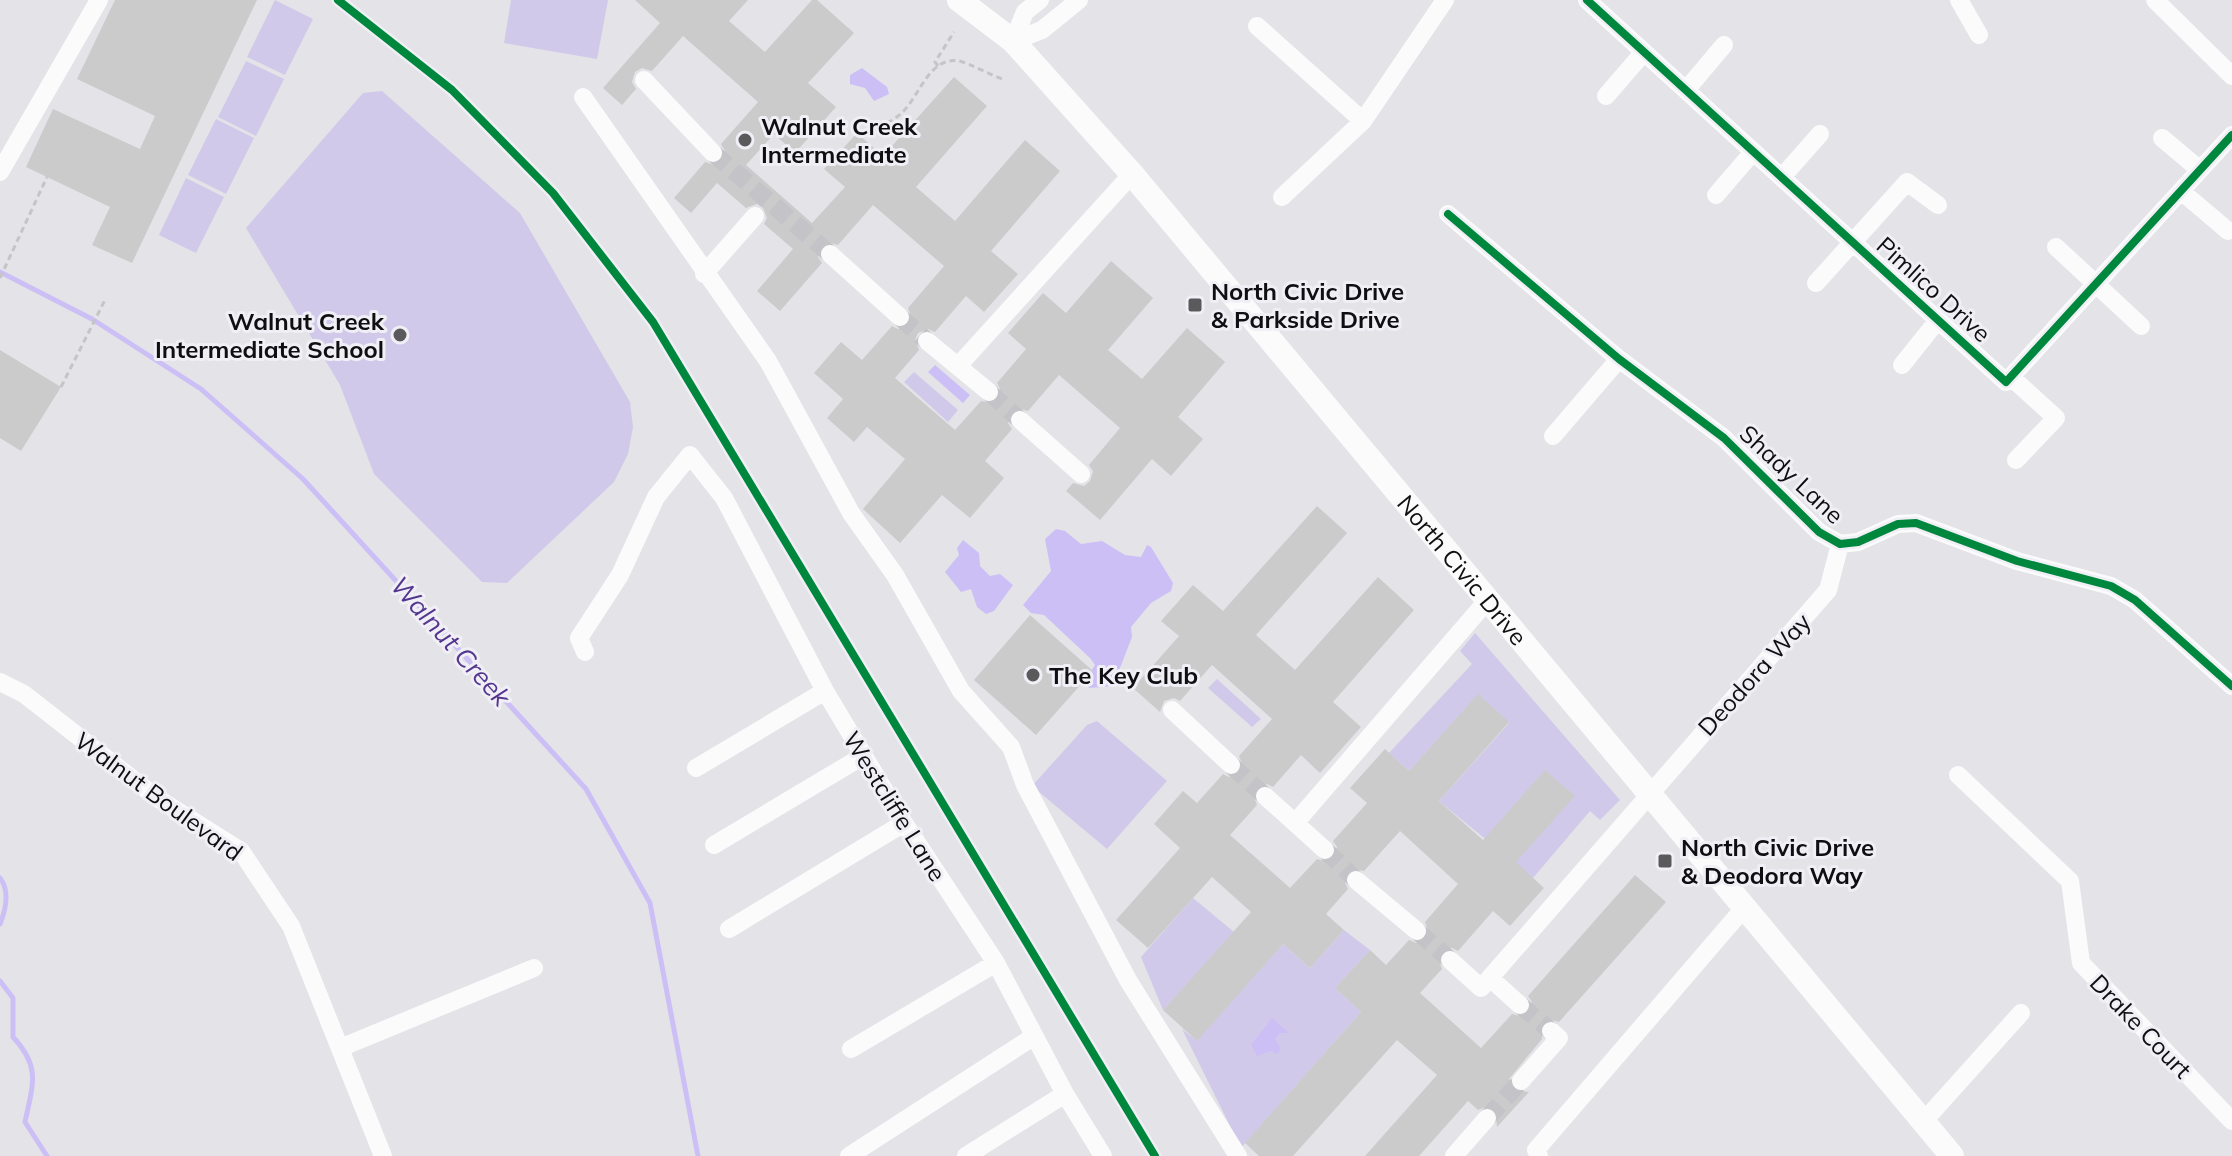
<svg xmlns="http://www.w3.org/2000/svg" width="2232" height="1156" viewBox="0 0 2232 1156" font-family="Mulish,sans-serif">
  <rect width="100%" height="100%" fill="#e4e3e8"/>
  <path fill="#d1c9ea" d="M275,0l38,19 -28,56 -38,-18z
    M511,0h97l-11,59 -93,-16z
    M246,61l38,18 -28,57 -38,-19z
    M382,91l138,122 110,189 3,25 -5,27 -14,28 -107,101 -25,-1 -108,-108 -34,-89 -94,-157 117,-135z
    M216,119l38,19 -28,56 -38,-19z
    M186,178l38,19 -28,56 -37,-18z
    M914,372l44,38 -10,12 -44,-40z
    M1475,633l145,167 -20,20 -10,-9 -57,67 -94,-77 70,-78 -31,-28 -69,76 -20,-18 83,-89 -12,-13z
    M1217,679l44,40 -9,8 -44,-39z
    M1097,721l70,60 -60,68 -75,-63 55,-61z
    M1193,898l41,34 -71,78 -22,-53z
    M1344,930l26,20 -35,38 26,24 -120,136 -59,-119 14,11 87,-96 27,24z"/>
  <path fill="#ccbff6" d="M862,68l25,19 2,7 -15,7 -9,-13 -15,-4v-9z
    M935,365l35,30 -7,8 -35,-31z
    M1056,529l9,2 16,13 21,-3 23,14 16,2 6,-12 4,2 22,36 -2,8 -20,12 -20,24 1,10 -19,49 -24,2 -3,-9 9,-14 -5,-7 -46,-43 -13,-2 -8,-8 28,-34 -6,-32z
    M963,540l16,13 1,13 10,10 10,-2 13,11 -19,26 -8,3 -9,-7 -6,-18 -10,3 -16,-20 14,-17 -2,-7z
    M1272,1018l17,15h-9l-5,6 6,10 -4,5 -7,-3 -13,5 -6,-11z"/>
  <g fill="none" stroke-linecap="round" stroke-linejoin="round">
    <path stroke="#ccbff6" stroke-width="5" d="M0,272l92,47 109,70 102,90 283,310 64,114 48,253
      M0,878c10,13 6,31 0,46
      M0,981l13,17v39c28,30 20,47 12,85l22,34"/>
  </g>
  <path fill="#cbcbcc" d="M115,0h142l-125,263 -40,-18 18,-38 -84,-40 27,-58 87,40 15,-33 -78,-37z
    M635,0h113l-19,21 36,31 47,-52h5l37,33 -46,50 28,24 -41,46 -21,-19 -28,31 66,58 33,-36 -21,-18 33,-36 26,23 71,-79 33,29 -71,81 39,34 70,-81 35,31 -69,80 27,23 -34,38 -18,-16 -31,36 -7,-3 -10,4 -3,7 4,10 -24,28 60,52 26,-29 11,2 7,-4 1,-10 -3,-6 29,-34 -18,-16 35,-40 23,20 45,-52 42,37 -45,52 34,29 45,-51 38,34 -47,55 25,22 -32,37 -19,-17 -52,61 -34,-29 7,-8 11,3 6,-5 3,-10 -4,-6 31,-37 -61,-53 -31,36 -11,-3 -6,5 -3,10 4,6 -27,32 19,17 -34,40 -28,-23 -42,48 -37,-34 42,-50 -38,-32 -13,15 -27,-24 16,-19 -29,-26 27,-31 21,18 30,-34 6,3 10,-3 4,-7 -4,-11 36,-42 -71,-61 -35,40 -11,-3 -6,5 -3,10 4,6 -42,48 -23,-20 36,-42 -29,-25 3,-6 -4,-10 -6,-4 -11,4 -29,-25 -26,30 -17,-15 31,-36 10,3 7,-4 3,-10 -4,-7 37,-42 -75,-66 -31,35 -10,-3 -7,4 -3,10 4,7 -14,16 -19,-17 57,-65z
    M0,350l61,37 -40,64 -21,-13z
    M1317,506l30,27 -91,102 39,35 83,-93 36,33 -81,92 28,25 -41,46 -19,-18 -28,32 -6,-3 -10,3 -4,7 4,11 -27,30 60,53 27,-29 11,3 6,-5 3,-10 -4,-6 34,-38 -17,-15 35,-39 24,22 69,-77 31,28 -70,79 44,39 62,-70 30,26 -59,66 28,26 -34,38 -17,-15 -35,40 -6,-3 -10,3 -4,7 4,11 -22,24 61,55 31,-34 11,3 6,-5 3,-10 -4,-6 107,-121 31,27 -107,120 -11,-3 -6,5v15l-33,40 5,11 15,2 -32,35 -2,-17 -7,-4 -10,4 -10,-9 -49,55h-54l72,-81 -40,-35 -104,116h-34l-14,-13 116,-131 -26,-24 35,-38 16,15 23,-25 7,3 10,-4 3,-7 -4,-10 33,-38 -58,-53 -36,40 -11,-2 -7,4 -1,10 3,6 -22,25 18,16 -34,38 -27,-24 -86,97 -34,-31 88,-98 -39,-35 -64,71 -32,-28 64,-72 -26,-24 29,-33 14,12 26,-29 6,3 10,-3 4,-7 -4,-11 33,-37 -60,-54 -32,36 -6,-3 -10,3 -4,11 -27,-24 46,-52 -18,-15 32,-36 30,26z
    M1030,615l63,56 -57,64 -62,-55z"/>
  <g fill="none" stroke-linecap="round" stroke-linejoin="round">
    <path stroke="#c4c3c8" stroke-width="18" stroke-dasharray="18 9" stroke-linecap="butt" d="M713,153l117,101
      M900,317l27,24
      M989,392l31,28
      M1231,765l34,31
      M1325,850l31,30
      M1417,931l33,29
      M1520,1005l31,26
      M1487,1118l34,-37"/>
    <path stroke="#c5c5c6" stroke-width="3" stroke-dasharray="6 4" stroke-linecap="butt" d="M938,66l-3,-4 19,-30
      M860,136c11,-8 27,-11 38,-20 21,-15 29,-60 61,-55 10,2 33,15 46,19
      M0,278l47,-101
      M61,387l44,-87"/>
    <path stroke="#fbfbfc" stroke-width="18" d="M1587,0l419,382 226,-247
      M1959,0l20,35
      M2155,0l77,76
      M1257,26l106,95
      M1013,41l29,-11 37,-30
      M1013,41l12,-29 15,-12
      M644,80l69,73
      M1686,90l38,-45
      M1606,96l38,-44
      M583,97l185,264 83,152 44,62 66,116 50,56 14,38 103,195 110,176
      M2162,138l38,32
      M0,172l99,-172
      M1782,177l38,-43
      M2181,191l47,40
      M1716,195l37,-43
      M1282,197l81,-76 82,-121
      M1448,214l171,145 105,79 95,94 21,12 18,-2 40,-18 18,-1 101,38 94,25 24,14 97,86
      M2056,247l85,79
      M830,254l70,63
      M704,274l51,-58
      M1816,283l91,-101 31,23
      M927,341l62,51
      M1902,365l36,-45
      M958,366l174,-192
      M2011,377l45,41 -40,42
      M1020,420l61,54
      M1553,436l66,-77
      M585,652l-6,-14 41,-63 36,-78 34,-42 34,43 101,193 79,132 92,140 69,131 38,62
      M0,682l24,12 133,104 84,53 50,75 92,230
      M1172,710l59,55
      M696,768l129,-77
      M1958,775l112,106 11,82 151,158
      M1265,796l60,54
      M1295,823l191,-221
      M714,845l149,-89
      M1356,880l61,51
      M729,929l175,-106
      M1450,960l31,28 347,-398 12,-46
      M1490,978l30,27
      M340,1048l194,-80
      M851,1049l145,-86
      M1521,1081l38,-43 -8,-7
      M1923,1122l98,-109
      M849,1156l184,-119
      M966,1156l99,-62
      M1454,1156l33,-38
      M1539,1156l-3,-6 208,-242"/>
    <path stroke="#fbfbfc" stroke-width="24" id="s1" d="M959,0l54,41 119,133 820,982"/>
    <defs>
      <path id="cycleway" d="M338,0l114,90 101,103 100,129 502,834
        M1587,0l419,382 226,-247
        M1448,214l171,145 105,79 95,94 21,12 18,-2 40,-18 18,-1 101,38 94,25 24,14 97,86"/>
    </defs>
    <use href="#cycleway" stroke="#f0eff6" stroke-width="13"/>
    <use href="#cycleway" stroke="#00873e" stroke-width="8"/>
  </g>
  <g fill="#5a595c" stroke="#f0eff6" stroke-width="3">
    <circle cx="745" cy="140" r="8"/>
    <rect x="1187" y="297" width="16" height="16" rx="4"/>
    <circle cx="400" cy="335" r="8"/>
    <circle cx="1033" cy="675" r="8"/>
    <rect x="1657" y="853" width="16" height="16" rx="4"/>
  </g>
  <g text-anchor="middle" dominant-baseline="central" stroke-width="6" stroke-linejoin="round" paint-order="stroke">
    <g font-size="24" font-weight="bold" fill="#0f0f11" stroke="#f0eff6" text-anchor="start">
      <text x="761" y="126">Walnut Creek<tspan x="761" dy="28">Intermediate</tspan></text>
      <text x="1211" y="291">North Civic Drive<tspan x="1211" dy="28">&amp; Parkside Drive</tspan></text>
      <text x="384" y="321" text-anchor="end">Walnut Creek<tspan x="384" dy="28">Intermediate School</tspan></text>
      <text x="1049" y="675">The Key Club</text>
      <text x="1681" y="847">North Civic Drive<tspan x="1681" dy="28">&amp; Deodora Way</tspan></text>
    </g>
    <g font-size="24" fill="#0f0f11" stroke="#f0eff6">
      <text transform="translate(1934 289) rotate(42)">Pimlico Drive</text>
      <text transform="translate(1792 474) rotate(43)">Shady Lane</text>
      <text stroke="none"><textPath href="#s1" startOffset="762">North Civic Drive</textPath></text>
      <text transform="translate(1754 674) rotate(-48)">Deodora Way</text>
      <text transform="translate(159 796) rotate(36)">Walnut Boulevard</text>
      <text transform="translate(895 806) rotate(58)">Westcliffe Lane</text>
      <text transform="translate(2141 1026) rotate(46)">Drake Court</text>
    </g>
    <g font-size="26" font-style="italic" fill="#54368e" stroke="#f0eff6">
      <text transform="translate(451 641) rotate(48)">Walnut Creek</text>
    </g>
  </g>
</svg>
